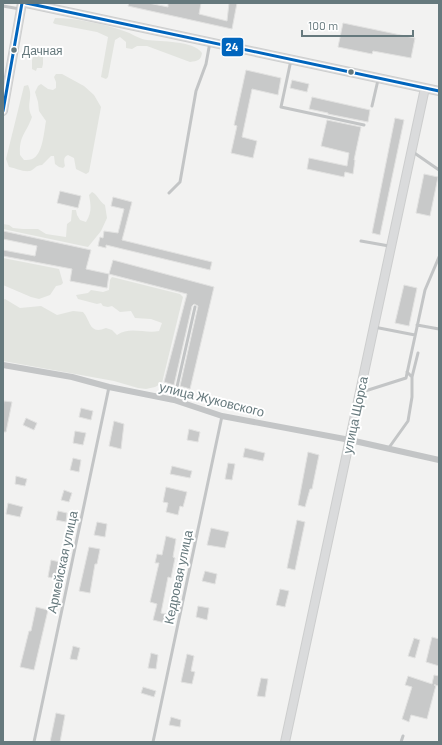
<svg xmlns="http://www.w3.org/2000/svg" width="442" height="745" viewBox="0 0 442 745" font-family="Barlow,sans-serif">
  <rect width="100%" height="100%" fill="#f2f2f1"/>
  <path fill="#e2e4df" d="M55,18c20,0 50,6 69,13 7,2 15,8 23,9 14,2 46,0 55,13 -1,7 -4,8 -12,9l-43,-16h-10l-5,3 -6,-1v-6l-6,-5 -5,3 -7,37 -2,2 -5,-2 7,-40 -11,-5 -42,-8 -2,-1z
    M39,51l4,5v8l-1,4h-5l-1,3 -4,-2v-9l3,-8z
    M56,74h6l22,12 10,9 7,12 -12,65 -3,2 -10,-5 -2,-11 -6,-3c-5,2 -4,6 -3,11l-2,2 -4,-1 -4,-3 -1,-8h-3l-9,9c-6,0 -7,4 -12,6 -8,1 -14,-3 -21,-4l-3,-8 18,-73 4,-1c6,13 -3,19 4,32 -6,17 -13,18 -12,38l4,5c3,0 7,0 10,-2 9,-6 10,-27 12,-37l-7,-10 -1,-9 -3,-10 3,-6 3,-2 7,5 5,1 3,-2v-6l-2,-5z
    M92,192c6,3 7,9 13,13l2,13 -6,13 -13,16 -85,-18v-5l6,1 4,3 10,1h15l8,5 20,3 1,-13 4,-3 1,-11h4l1,5 3,5 6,2c6,-10 5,-16 3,-27z
    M3,258l56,11 4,14 -2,2 -5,1 -6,9 -11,4 -8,-2 -28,-12z
    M112,277l68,17 3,3 -21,86 -7,4 -9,2 -8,-1 -24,-7 -111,-20v-61l2,-1 15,9 21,-2 16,9 16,-4 10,1c8,9 6,23 23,16l6,2 5,5c13,-9 28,-1 42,-4l3,-8 -11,-4 -16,-1 -4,-7 -11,1 -8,-6 -4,1 -5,-1 -2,-3 -4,1 -19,-5 -2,-4 12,-2 3,-3 12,2 6,-2 1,-10z"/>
  <path fill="#c8c9c9" stroke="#e2e2e1" d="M129,3h19l20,4v-4h33l-2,11 28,7 2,-18h8l-5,26 -104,-23z
    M343,23l72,15 -4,20 -38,-7 -1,3 -34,-7z
    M246,70l35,8 -3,17 -26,-6 -10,48 15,4 -4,17 -22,-5 6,-27 -3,-1z
    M292,80l17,4 -2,8 -17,-4z
    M312,97l58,13 -2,12 -40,-8v-1l-19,-4z
    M395,118l9,2 -24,115 -8,-2z
    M327,120l34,7 -7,33h1l-2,14 -8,-2 -1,5 -37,-8 2,-11 38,8 2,-13 -28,-7z
    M424,174l14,3 -8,39 -14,-3z
    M60,191l21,5 -3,12 -21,-5z
    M113,197l19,5 -10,38 90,22 -2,8 -104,-25v3l-8,-2 2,-9 3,1 1,-7 14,2 6,-24 -13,-3z
    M3,231l88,19 -5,19 23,5 -2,14 -37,-7 2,-12 -69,-13v-6l32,6 2,-10 -34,-7z
    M113,260l101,27 -24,102 -10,-3 18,-80 -4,-2 -2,2 -18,79 -10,-3 23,-88 -78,-20z
    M404,285l13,3 -8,38 -14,-3z
    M4,401l8,1 -6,30h-3v-24z
    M81,408l12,3 -2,9 -12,-3z
    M26,418l11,5 -3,7 -11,-5z
    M114,421l10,3 -3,25 -12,-3z
    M189,429l11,3 -2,10 -11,-2z
    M75,431l11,2 -3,12 -10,-2z
    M245,448l20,5 -2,8 -20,-4z
    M308,452l11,3 -7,34h-2l-5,18 -7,-2z
    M73,458l8,2 -2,12 -9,-2z
    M228,463l7,1 -3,16 -7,-1z
    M172,466l20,5 -2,7 -20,-4z
    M16,476l11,3 -2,7 -10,-2z
    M166,487l21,5 -4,15 -3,-1 -2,9 -12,-3 2,-9 -5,-1z
    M64,490l8,3 -3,9 -8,-2z
    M8,503l15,4 -3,10 -14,-3z
    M58,511l9,2 -1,9 -10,-2z
    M297,520l8,2 -10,48 -8,-2z
    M97,522l10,2 -2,13 -11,-2z
    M211,528l18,4 -4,16 -18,-3z
    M166,536l10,3 -3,18 2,1 -4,20 -3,-1 -7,36 6,1 -2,9 -12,-3 4,-16 -7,-2 9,-39h-4l2,-9 5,1z
    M89,547l11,2 -3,15h-2l-5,29 -11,-2z
    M51,560l9,2 -4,17 -8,-2z
    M205,571l12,3 -2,10 -13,-3z
    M280,589l9,2 -4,16 -9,-2z
    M198,606l11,2 -2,12 -11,-3z
    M36,607l12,3 -14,60 -14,-3 9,-36h2z
    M432,637l7,2v27l-13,-4z
    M414,638l6,2 -5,18 -7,-2z
    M73,646l7,2 -3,12 -7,-1z
    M151,653l7,2 -2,14 -8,-1z
    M187,654l7,2 -3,15 4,1 -3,12 -11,-2z
    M434,675l5,1v10l-5,-1h2l-9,34 -16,-4 -2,7 -7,-3 10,-32 -7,-2 3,-9 24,8z
    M261,678l7,1 -3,18 -8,-1z
    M143,687l13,4 -2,6 -13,-4z
    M56,713l9,2 -5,27h-10z
    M171,717l10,3 -1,7 -11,-2z"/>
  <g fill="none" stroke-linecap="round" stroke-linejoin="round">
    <defs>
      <path id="secondary" d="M26,3l413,88
        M3,111l19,-108
        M285,742l140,-654"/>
    </defs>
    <use href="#secondary" stroke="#cdcece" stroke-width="10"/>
    <path stroke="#c3c5c6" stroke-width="3" d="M3,6l17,3
      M291,60l-10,47 83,18
      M372,106l6,-26
      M413,152l26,18
      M169,193l11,-11 16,-91 10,-27 4,-22
      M361,241l28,5
      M417,325l22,4
      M374,327l41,8
      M412,377l6,-24
      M362,392l44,-14 19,-88 14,-33
      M174,400l21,-93
      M388,449l20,-28 4,-24v-20l-5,-5
      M34,742l75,-355
      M153,742l69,-326
      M401,742l2,-6"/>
    <path stroke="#c3c5c6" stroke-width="6" d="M3,365l69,12 37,10 65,13 48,16 128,24 89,20"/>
    <use href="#secondary" stroke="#dadbdc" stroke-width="8"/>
    <defs>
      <path id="bus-1" d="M26,3l413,88
        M3,111l19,-108"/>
    </defs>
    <use href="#bus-1" stroke="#fff" stroke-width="6"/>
    <use href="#bus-1" stroke="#0065bd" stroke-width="3"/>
  </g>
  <g fill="#66797d" stroke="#fff" stroke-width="1.5">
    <circle cx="14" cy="50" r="3.5"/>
    <circle cx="351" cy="72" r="3.5"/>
  </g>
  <g text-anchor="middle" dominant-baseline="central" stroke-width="4" stroke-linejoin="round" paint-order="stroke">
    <g font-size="12" fill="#66797d" stroke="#fff" text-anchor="start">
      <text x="22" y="50">Дачная</text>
    </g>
    <g font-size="13" fill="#66797d" stroke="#fff">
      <text transform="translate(212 399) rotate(14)">улица Жуковского</text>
      <text transform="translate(355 415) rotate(-78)">улица Щорса</text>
      <text transform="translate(62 562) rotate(-78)">Армейская улица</text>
      <text transform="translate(178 577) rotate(-78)">Кедровая улица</text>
    </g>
  </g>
  <rect stroke="#fff" stroke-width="1.5" x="221" y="37" width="23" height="20" rx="4" fill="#0065bd"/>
  <g font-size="11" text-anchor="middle" font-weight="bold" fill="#fff">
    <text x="232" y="51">24</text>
  </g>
  <rect width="442" height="745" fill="none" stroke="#66797d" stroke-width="8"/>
  <path d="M302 30v6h111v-6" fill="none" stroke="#66797d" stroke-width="2"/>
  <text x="308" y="30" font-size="12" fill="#66797d" stroke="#ffffff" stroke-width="3" paint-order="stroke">100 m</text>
</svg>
